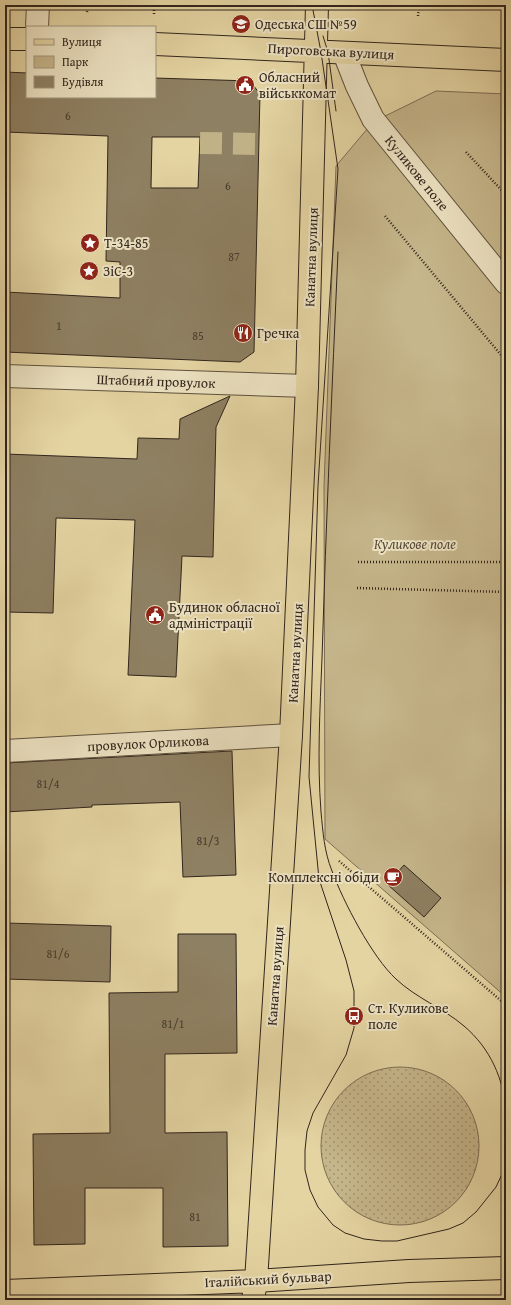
<svg xmlns="http://www.w3.org/2000/svg" width="511" height="1305" viewBox="0 0 511 1305" font-family="'Gentium Book Plus',serif">
  <defs>
    <pattern id="grass-dots" width="8" height="8" patternUnits="userSpaceOnUse"><rect width="8" height="8" fill="#c6b68b"/><path d="M2 2h.1M6 6h.1" fill="none" stroke="#a19471" stroke-width="1.8" stroke-linecap="round"/></pattern>
  </defs>
  <rect width="100%" height="100%" fill="#e4d4a2"/>
  <filter id="stains"><feTurbulence type="fractalNoise" baseFrequency=".005" numOctaves="4"/><feColorMatrix values="0 0 0 0 .2 0 0 0 0 .09 0 0 0 0 .02 0 0 0 .5 -.17"/></filter>
  <radialGradient id="worn" r=".72"><stop offset=".6" stop-color="#630" stop-opacity="0"/><stop offset="1" stop-color="#630" stop-opacity=".3"/></radialGradient>
  <path fill="url(#grass-dots)" stroke="#7c6e54" d="M321 1146a79 79 0 1 1 158 0a79 79 0 1 1-158 0Z"/>
  <path fill="#c6b68b" stroke="#7c6e54" d="M436,91l70,3v903l-181,-158 -1,-353 12,-320 37,-44z"/>
  <path fill="#8e8062" stroke="#31251d" fill-rule="evenodd" d="M5,72l22,1v24h128v-19l95,3 10,13 -6,258 -14,10 -235,-10v-60l115,6v-36l-14,-1 2,-125 -103,-4zM152,137h48l-2,51h-47z
    M230,396l-14,31 -3,130 -31,-1 -6,121 -48,-2 7,-155 -79,-2 -3,95 -48,-1v-158l132,5 1,-21 41,1 1,-20z
    M232,751l4,124 -53,2 -3,-75 -88,3v2l-87,5v-49z
    M404,865l37,33 -17,19 -37,-33z
    M5,923l106,3 -1,56 -105,-3z
    M178,934h58l1,119 -72,1v79l62,-1 1,114 -65,1v-59h-78v56l-51,1 -1,-111 77,-1 -1,-140 69,-1z"/>
  <g fill="none" stroke-linecap="round" stroke-linejoin="round">
    <path stroke="#c0b187" stroke-width="22" stroke-dasharray="22 11" stroke-linecap="butt" d="M200,143l59,1"/>
    <defs>
      <path id="minor" d="M37,27l1,-22
        M344,53l13,33 16,33 133,164
        M5,376l302,10
        M5,751l286,-16"/>
      <path id="major" d="M5,39h22
        M155,44l351,16
        M5,1291l251,-10 153,-10 97,-3
        M253,1300l3,-19 35,-546 16,-349 10,-381"/>
    </defs>
    <use href="#minor" stroke="#5e513e" stroke-width="24"/>
    <use href="#major" stroke="#31251d" stroke-width="24"/>
    <path stroke="#31251d" stroke-width="2.5" stroke-dasharray="1 2" stroke-linecap="butt" d="M87,12l1,-7
      M154,14v-9
      M418,16l1,-11
      M466,152l40,43
      M385,216l121,145
      M358,562h148
      M357,588l149,4
      M339,861l167,144"/>
    <use href="#minor" stroke="#ede3c3" stroke-width="22"/>
    <use href="#major" stroke="#e4d4a2" stroke-width="22"/>
    <path stroke="#31251d" stroke-width="1" d="M312,5l9,47 17,117 -20,317 -9,291 10,102 27,81 8,31v37l-8,27 -33,58 -6,18 -2,19v20l5,20 8,17 15,18 12,8 19,6 18,2h15l52,-12 14,-6 13,-11 20,-25 7,-15 3,-16
      M323,36l5,16 8,59
      M338,252c-6,136 -12,271 -16,406 -2,51 -5,102 -1,154 2,20 3,39 11,59 11,30 40,86 64,108 20,19 47,29 68,47 26,22 40,53 42,86"/>
  </g>
  <defs>
    <symbol id="school-disc" viewBox="-11 -11 22 22"><circle r="9.5" fill="#8f2418" stroke="#ede3c3"/><path d="M0-5L7-2L0 1L-7-2ZM-4 1L0 2.5L4 1V4Q0 6-4 4Z" fill="#fff"/></symbol>
    <symbol id="civic-disc" viewBox="-11 -11 22 22"><circle r="9.5" fill="#8f2418" stroke="#ede3c3"/><path d="M-.6-6.5H3V-4.5H.6V-3L4-1V1h2V6H-6V1h2V-1L-.6-3ZM-1.2 2.5V6h2.4V2.5Z" fill="#fff"/></symbol>
    <symbol id="sight-disc" viewBox="-11 -11 22 22"><circle r="9.5" fill="#8f2418" stroke="#ede3c3"/><path d="M0-6L1.8-2.2L6-1.7L2.9 1.2L3.7 5.4L0 3.3L-3.7 5.4L-2.9 1.2L-6-1.7L-1.8-2.2Z" fill="#fff"/></symbol>
    <symbol id="restaurant-disc" viewBox="-11 -11 22 22"><circle r="9.5" fill="#8f2418" stroke="#ede3c3"/><path d="M-5-6h1v4h1v-4h1v4h1v-4h1v5L-1.5 .5V6h-2V.5L-5-1ZM5-6V6H3V1.5H1.5Q1.5-4 5-6Z" fill="#fff"/></symbol>
    <symbol id="cafe-disc" viewBox="-11 -11 22 22"><circle r="9.5" fill="#8f2418" stroke="#ede3c3"/><path d="M-5.5-4.5H6V0H3Q3 3.5 0 3.5H-2.5Q-5.5 3.5-5.5 0ZM3-3.2v2h1.7v-2ZM-6 4.5H4V6H-6Z" fill="#fff"/></symbol>
    <symbol id="bus-disc" viewBox="-11 -11 22 22"><circle r="9.5" fill="#8f2418" stroke="#ede3c3"/><path d="M-5-6H5V4H4V6H2V4H-2V6H-4V4H-5ZM-3.5-4V0h7V-4ZM-3.5 1.2v1.5H-2V1.2ZM2 1.2v1.5H3.5V1.2Z" fill="#fff"/></symbol>
  </defs>
  <g fill-rule="evenodd">
    <use href="#school-disc" x="230" y="13" width="22" height="22"/>
    <use href="#civic-disc" x="234" y="74" width="22" height="22"/>
    <use href="#sight-disc" x="79" y="232" width="22" height="22"/>
    <use href="#sight-disc" x="78" y="260" width="22" height="22"/>
    <use href="#restaurant-disc" x="232" y="322" width="22" height="22"/>
    <use href="#civic-disc" x="144" y="604" width="22" height="22"/>
    <use href="#cafe-disc" x="382" y="866" width="22" height="22"/>
    <use href="#bus-disc" x="343" y="1005" width="22" height="22"/>
  </g>
  <g text-anchor="middle" dominant-baseline="central" stroke-width="4" stroke-linejoin="round" paint-order="stroke">
    <g font-size="12" fill="#483c2e">
      <text x="68" y="115">6</text>
      <text x="228" y="185">6</text>
      <text x="234" y="256">87</text>
      <text x="59" y="325">1</text>
      <text x="198" y="335">85</text>
      <text x="48" y="783">81/4</text>
      <text x="208" y="840">81/3</text>
      <text x="58" y="953">81/6</text>
      <text x="173" y="1023">81/1</text>
      <text x="195" y="1216">81</text>
    </g>
    <g font-size="14" fill="#31251d" stroke="#ede3c3" text-anchor="start">
      <text x="255" y="24">Одеська CШ №59</text>
      <text x="259" y="77">Обласний<tspan x="259" dy="16">військкомат</tspan></text>
      <text x="104" y="243">Т-34-85</text>
      <text x="103" y="271">ЗіС-3</text>
      <text x="257" y="333">Гречка</text>
      <text x="169" y="607">Будинок обласної<tspan x="169" dy="16">адміністрації</tspan></text>
      <text x="379" y="877" text-anchor="end">Комплексні обіди</text>
      <text x="368" y="1008">Ст. Куликове<tspan x="368" dy="16">поле</tspan></text>
    </g>
    <g font-size="14" fill="#31251d" stroke="#ede3c3">
      <text transform="translate(331 51) rotate(3)">Пироговська вулиця</text>
      <text transform="translate(417 173) rotate(51)">Куликове поле</text>
      <text transform="translate(311 257) rotate(-88)">Канатна вулиця</text>
      <text transform="translate(156 381) rotate(2)">Штабний провулок</text>
      <text transform="translate(295 653) rotate(-87)">Канатна вулиця</text>
      <text transform="translate(148 743) rotate(-3)">провулок Орликова</text>
      <text transform="translate(275 976) rotate(-86)">Канатна вулиця</text>
      <text transform="translate(268 1279) rotate(-3)">Італійський бульвар</text>
    </g>
    <g font-size="14" font-style="italic" fill="#564938" stroke="#ede3c3">
      <text x="415" y="544">Куликове поле</text>
    </g>
  </g>
  <rect width="511" height="1305" fill="none" stroke="#e4d4a2" stroke-width="20"/>
  <rect x="6" y="6" width="499" height="1293" fill="none" stroke="#31251d" stroke-width="2"/>
  <rect x="10" y="10" width="491" height="1285" fill="none" stroke="#31251d"/>
  <rect x="26" y="26" width="130" height="72" fill="#ede3c3" stroke="#a29781"/>
  <rect x="34" y="39" width="20" height="6" fill="#e4d4a2" stroke="#a29781"/>
  <text x="62" y="46" font-size="12" fill="#31251d">Вулиця</text>
  <rect x="34" y="56" width="20" height="12" fill="#c6b68b" stroke="#a29781"/>
  <text x="62" y="66" font-size="12" fill="#31251d">Парк</text>
  <rect x="34" y="76" width="20" height="12" fill="#8e8062" stroke="#a29781"/>
  <text x="62" y="86" font-size="12" fill="#31251d">Будівля</text>
  <rect width="100%" height="100%" filter="url(#stains)"/>
  <rect width="100%" height="100%" fill="url(#worn)"/>
</svg>
